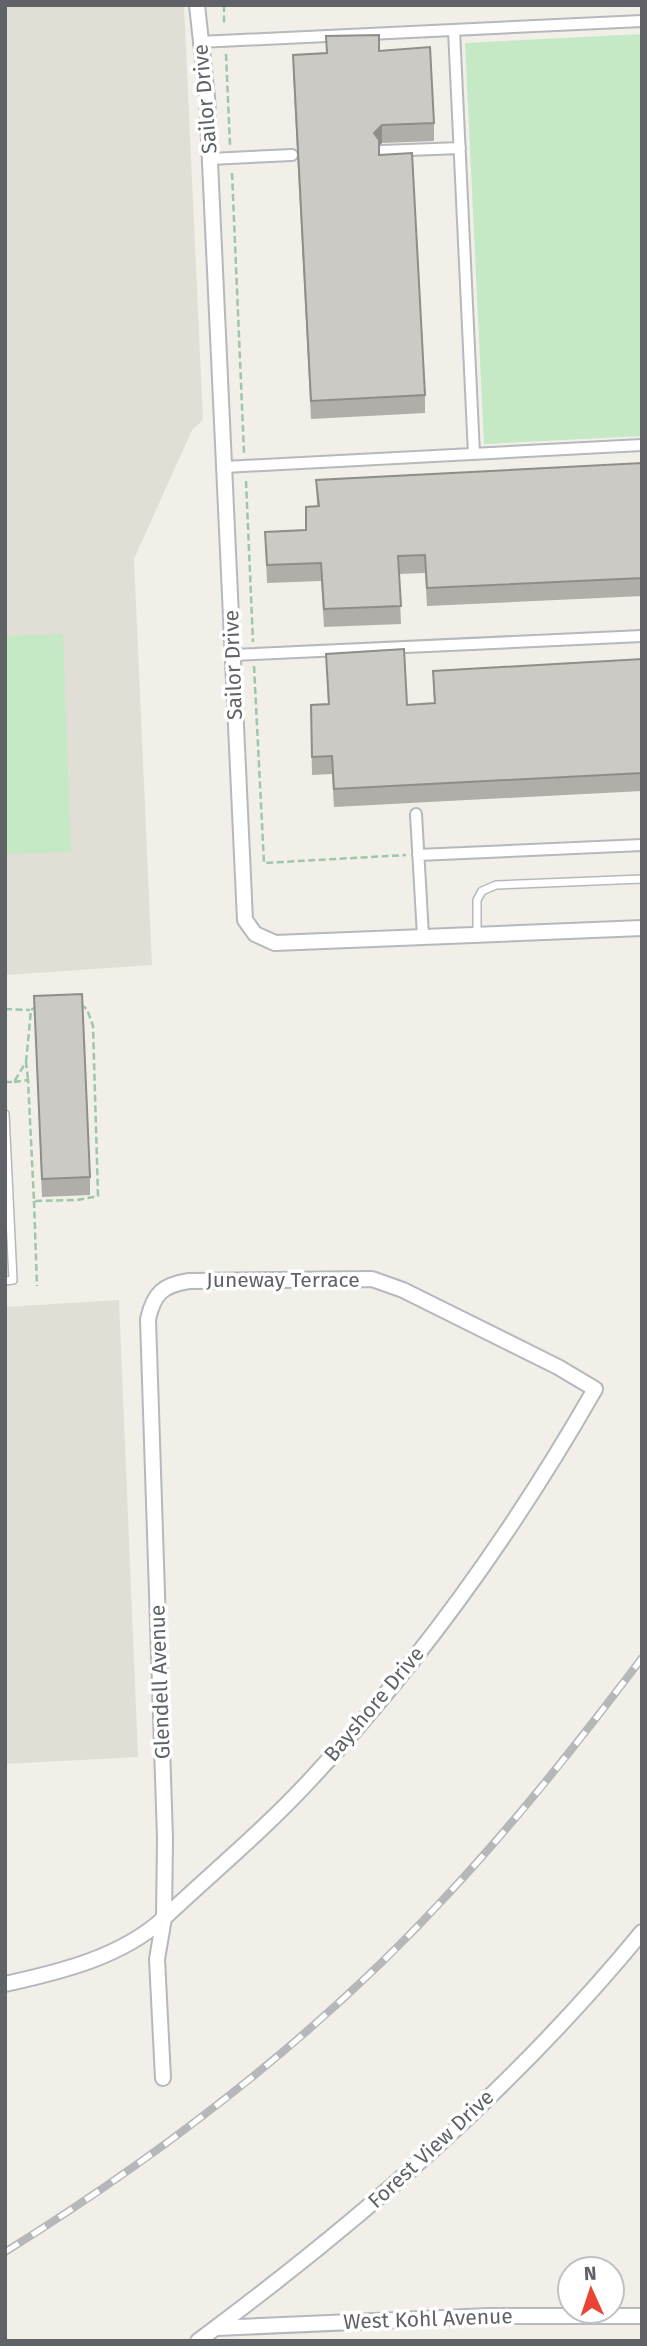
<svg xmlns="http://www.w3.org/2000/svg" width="647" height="2346" viewBox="0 0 647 2346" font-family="'Fira Sans',sans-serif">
  <rect width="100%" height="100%" fill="#f1efe8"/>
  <path fill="#e1ded6" d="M5,5h179l19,415 -11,10 -58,129 18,406 -147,10z
    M119,1300l19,457 -133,7v-457z"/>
  <path fill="#c5e8c5" d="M642,34v402l-158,8 -19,-401z
    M63,634l8,218 -66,2v-218z"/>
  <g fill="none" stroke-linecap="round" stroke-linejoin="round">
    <defs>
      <path id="service" d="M477,934v-34l5,-9 14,-6 146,-6
        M5,1114l8,166 -8,1"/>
      <path id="pedestrian" d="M454,30l20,424
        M199,42l443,-21
        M382,151l78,-3
        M210,159l82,-4
        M225,467l417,-22
        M233,655l409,-19
        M416,814l7,122
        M418,855l224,-10"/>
      <path id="minor" d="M197,5l10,92 38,823 10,14 20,9 367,-15
        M5,1984c55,-12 117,-27 159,-66 49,-46 102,-90 147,-139 110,-118 204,-250 284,-390l-37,-22 -155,-77 -31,-11 -183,2c-26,4 -35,12 -41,38l17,519 -1,80 -7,41 6,119
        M217,2328l272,-12h153
        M198,2341c162,-120 316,-253 444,-409"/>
    </defs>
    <use href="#service" stroke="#b5b8bc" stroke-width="10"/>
    <use href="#pedestrian" stroke="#b5b8bc" stroke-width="14"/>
    <use href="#minor" stroke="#b5b8bc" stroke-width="18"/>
    <path stroke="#9cc7a9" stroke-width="2.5" stroke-dasharray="7 3.5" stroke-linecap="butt" d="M224,5v21
      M226,54l4,91
      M232,173l12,280
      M246,481l7,161
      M254,666l10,197 142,-8
      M5,1009l25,1
      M26,1062l5,-52 3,-2
      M5,1082h9l12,-20 2,17
      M14,1082l14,-2 6,121 43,-1 21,-4 -5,-170 -6,-17 -6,-4
      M34,1201l3,85"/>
    <use href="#service" stroke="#fff" stroke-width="7"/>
    <use href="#pedestrian" stroke="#fff" stroke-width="10"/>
    <use href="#minor" stroke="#fff" stroke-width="14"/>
    <defs>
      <path id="rail" d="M5,2252c162,-101 316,-219 445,-360 69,-74 131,-153 192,-234"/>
    </defs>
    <use href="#rail" stroke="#b6b7b8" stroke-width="8"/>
    <use href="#rail" stroke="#fff" stroke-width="5" stroke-dasharray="16" stroke-linecap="butt"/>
  </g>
  <path fill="#afaea9" d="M295,5h29l-29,2z
    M326,36l53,15 55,72v18l-52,2 -3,3v9l46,240v18l-114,6 -18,-346v-18l33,-2z
    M642,463v133l-215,10 -2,-33 -26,1 2,50 -77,3 -3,-46 -54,2 -2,-51 41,-2 11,-24 -1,-26z
    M326,654l81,51 27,-2 -1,-32 209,-12v132l-308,16 -2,-33 -20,1 -1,-52 17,-19z
    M34,996l56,181v18l-48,2z"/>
  <path fill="#8f8d8a" d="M382,125v18l-8,8v-18z"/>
  <path fill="#cccac5" stroke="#8f8d8a" stroke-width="2" d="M379,35v16l51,-4 4,76 -52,2 -8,8 5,7v15l33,-2 13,242 -114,6 -18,-346 34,-2 -1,-17z
    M642,463v115l-215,10 -2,-33 -27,1 3,50 -77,3 -3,-46 -54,2 -2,-33 41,-2v-23l13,-1 -3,-26z
    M404,649l3,56 28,-2 -2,-32 209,-12v114l-308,16 -2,-33 -20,1 -1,-52 18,-1 -3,-50z
    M82,994l8,183 -48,2 -8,-183z"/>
  <g text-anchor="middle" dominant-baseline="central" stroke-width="7" stroke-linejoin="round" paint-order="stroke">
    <g font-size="21" fill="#5f6368" stroke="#fff">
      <text transform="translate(205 99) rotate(-95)">Sailor Drive</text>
      <text transform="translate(233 665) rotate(-92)">Sailor Drive</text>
      <text x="283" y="1280">Juneway Terrace</text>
      <text transform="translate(160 1682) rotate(-92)">Glendell Avenue</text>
      <text transform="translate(374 1704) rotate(-50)">Bayshore Drive</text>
      <text transform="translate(431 2149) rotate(-43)">Forest View Drive</text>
      <text transform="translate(428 2319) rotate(-2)">West Kohl Avenue</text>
    </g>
  </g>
  <rect width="647" height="2346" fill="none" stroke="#5f6368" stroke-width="14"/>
  <g transform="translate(591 2290) rotate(357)"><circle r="33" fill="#ffffff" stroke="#bfc1c3" stroke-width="2"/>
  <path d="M0-5L12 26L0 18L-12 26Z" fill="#ea4335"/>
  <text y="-10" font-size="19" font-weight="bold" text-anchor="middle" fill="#5f6368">N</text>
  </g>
</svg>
